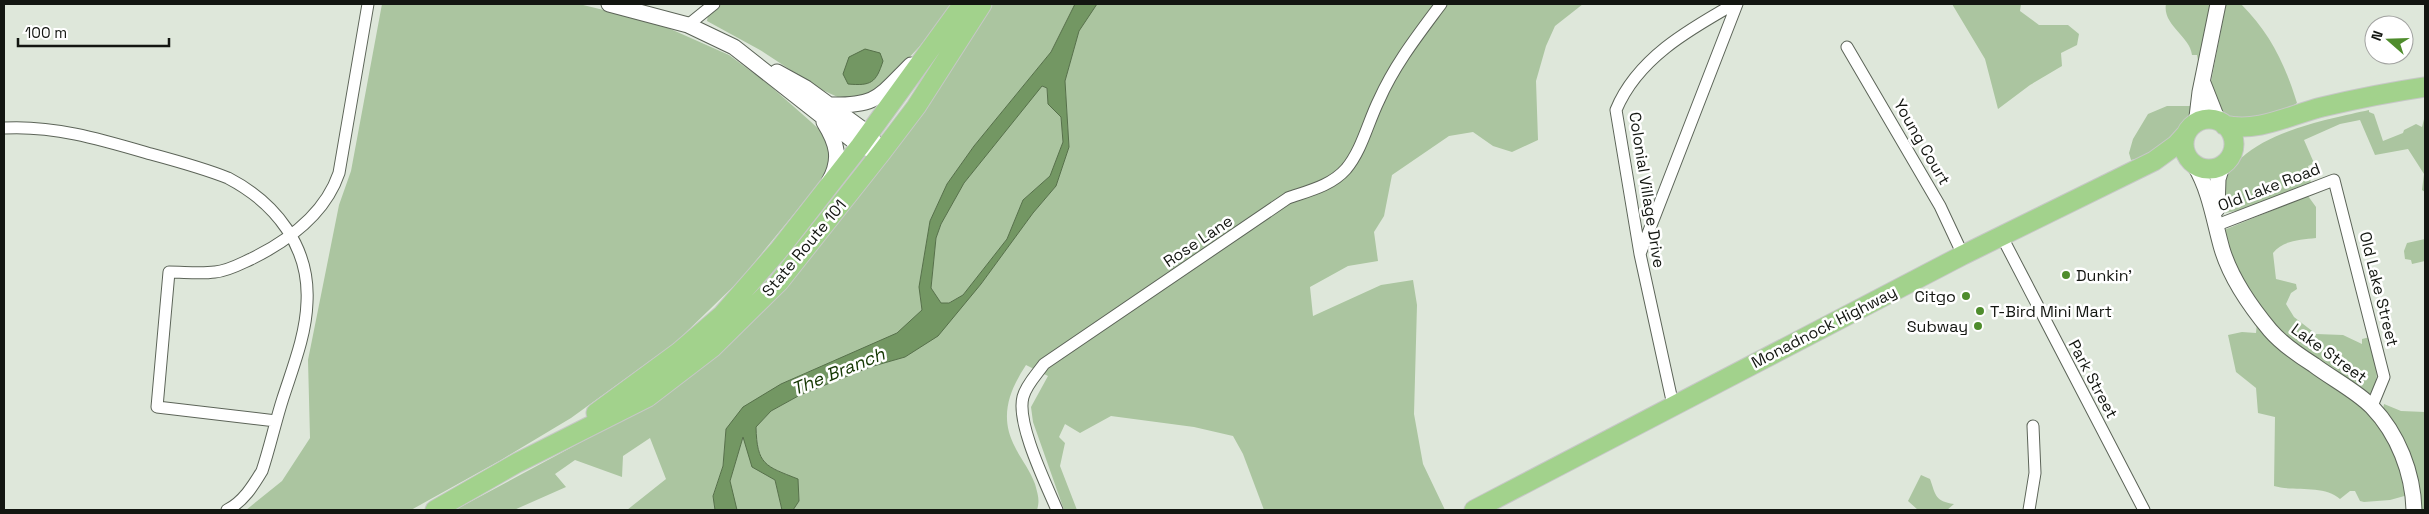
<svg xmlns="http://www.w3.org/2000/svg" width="2429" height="514" viewBox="0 0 2429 514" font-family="'Space Grotesk',sans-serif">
  <rect width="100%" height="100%" fill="#dee7da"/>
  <path fill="#abc5a0" d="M382,4h197l78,19 72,32 39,29 42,37 13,12 8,19 -2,15 -4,9 -85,104 -64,62 -105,76 -70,42 -90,50h-165l36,-29 28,-43 -2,-78 31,-155 12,-34z
    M722,4h232l-35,43 -40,43 -19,9h-18l-24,-11 -58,-38 -53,-29 1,-6z
    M992,4h83l-24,48 -77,94 -27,38 -17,37 -11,66 3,23 -24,23 -117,51 -55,45 -3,37 -10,29 2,15h-88l39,-31 -16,-41 -27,18 -1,21 -47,-17 -20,14 11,13 -52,23h-59l143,-77 63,-41 64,-50 160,-186 50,-62z
    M1097,4h486l-28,22 -9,20 -10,35 2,59 -26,12 -19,-6 -20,-14 -24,4 -57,39 -8,41 -10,16 4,29 -30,5 -38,21 3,29 68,-31 32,-5 4,25 -3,109 9,50 22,46h-181l-21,-56 -10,-18 -39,-9 -83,-11 -31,17 -15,-9 -6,13 6,6 -5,23 17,44h-13l-31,-88 -2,-15 17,-31 -22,-11c-17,26 -27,52 -11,82 7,14 15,23 20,37 3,11 5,16 2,26h-244l6,-9 -1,-22c-34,-13 -40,-14 -42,-52l15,-16 29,-16 70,-28 35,-10 76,-73 52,-71 23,-27 13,-39 -4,-66 14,-50z
    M1952,4h69l-1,7 19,14h29l11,9 -2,11 -16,8 1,13 -32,19 -32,24 -13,-50z
    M2166,4h47l-15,57 -1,-6h-5c-2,-19 -30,-30 -26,-51z
    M2226,4h15c29,29 44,60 56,99l-9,6 -41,14 -25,-5 -11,-36z
    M1041,86l6,2 1,16 13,13 2,25 -13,34 -27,24 -16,39 -44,56 -15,8h-7l-10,-15 5,-50 5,-14 23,-41z
    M2167,106h23l3,4c-9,22 -22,34 -43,43 -6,3 -13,6 -19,7l-2,-7 4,-14 15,-25z
    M2369,110v2l5,2 9,27 20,-8 1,-3 12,-6 6,3 3,-12v77l-3,-2 2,-16 -16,-25 -33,6 -15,-35 -20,4 -36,16 10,23 -6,3 3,18 -74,27 -13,2c-18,-72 96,-92 145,-103z
    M2308,196l8,11v31c-16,2 -33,2 -43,15l3,26 20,5 1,5 -6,4 -5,11 8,13 22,17 27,1 19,9v-5l8,-2c5,20 11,35 3,55l-8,3c-68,-46 -122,-80 -141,-165z
    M2425,239v22l-13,3 -1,-4 -6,-1 -1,-8 3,-8z
    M2257,323c41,33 112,79 136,124 8,14 10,33 15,48l-18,5 -26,2 -4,-1 -5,-10h-5l-10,8c-16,-15 -46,-7 -66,-13l1,-69 -17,-4 -2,-25 -20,-16 -8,-37 14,-3 14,1z
    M2384,404l17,7 24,1v98h-5l-37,-101z
    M743,437l23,38 9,5 7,30h-45l-2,-2 -5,-27z
    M1921,475l9,4c6,17 5,22 24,25l-7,6h-29l-10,-9z"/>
  <path fill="#739763" stroke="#56704a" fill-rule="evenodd" d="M1075,4h22l-18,27 -14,50 4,66 -13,39 -23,27 -52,71 -43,52 -33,21 -35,10 -70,28 -29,16 -15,16c1,38 9,39 42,52l1,22 -6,9h-11l-7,-30 -23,-13 -9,-30 -13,44 7,29h-22l-2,-14 10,-30 3,-37 17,-22 38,-23 116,-51 25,-23 -3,-23 11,-66 17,-37 27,-38 77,-94zM1042,86l5,2 1,16 13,13 2,25 -13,34 -27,24 -16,39 -44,56 -14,8h-8l-10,-15 5,-50 5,-14 23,-41z
    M865,49l15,4 3,8c-7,22 -12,25 -35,23l-5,-10 6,-17z"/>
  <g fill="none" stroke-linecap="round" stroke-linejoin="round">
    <defs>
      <path id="minor" d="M688,25l26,-21
        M1847,47l93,159 23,49
        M4,128c50,-3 99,12 147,26 26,7 52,14 77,24 48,25 82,69 79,124 -1,33 -14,65 -24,96 -8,25 -13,49 -21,73 -9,15 -19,31 -35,39
        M2217,225l117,-45 50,197 -12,29
        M2001,235l143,275
        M1640,254l97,-250
        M1673,405l-33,-151 -24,-144c21,-51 72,-80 118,-106
        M276,421l-119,-14 12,-135c15,0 31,2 46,0 13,-1 25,-8 36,-13 39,-19 74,-45 88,-86l29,-169
        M1057,510c-11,-26 -41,-87 -34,-113 3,-12 14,-23 21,-33l244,-166c20,-7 43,-12 58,-29 16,-19 22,-47 33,-69 16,-36 39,-65 62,-96
        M2029,510l6,-37 -2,-47"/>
      <path id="tertiary" d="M609,4l79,21 46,22 126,99 21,7
        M777,72l29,16 63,46 6,9
        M2203,83l15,38
        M828,105c49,1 50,-7 83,-40
        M824,122c13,21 18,37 5,60
        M2194,124l3,-7 3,-25 18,-88
        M2195,166c15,25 19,55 27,83 9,30 28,57 48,81 12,14 28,25 44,35 17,13 44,27 58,42 26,27 41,66 42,103
        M2217,209l1,-30 4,-13"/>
      <path id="trunk" d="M2184 144a25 25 0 1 1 50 0a25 25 0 1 1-50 0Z
        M2224,125c34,8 66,-10 98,-18 34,-8 69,-15 103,-20
        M596,413l83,-61 43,-37 56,-64 82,-105 103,-142
        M435,510l82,-47 131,-66 64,-49 67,-66 102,-129 35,-46 66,-103
        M1474,510l489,-255 191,-94 22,-16 9,-10"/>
    </defs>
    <use href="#minor" stroke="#5c6458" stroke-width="13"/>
    <use href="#tertiary" stroke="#5c6458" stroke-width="17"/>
    <use href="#trunk" stroke="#c6c7c6" stroke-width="21"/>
    <use href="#minor" stroke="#fff" stroke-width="11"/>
    <use href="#tertiary" stroke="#fff" stroke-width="15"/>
    <use href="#trunk" stroke="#a2d28c" stroke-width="19"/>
  </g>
  <g fill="#4e8c2c" stroke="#fff" stroke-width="2">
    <circle cx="2066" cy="275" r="5"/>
    <circle cx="1966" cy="296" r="5"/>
    <circle cx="1980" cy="311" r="5"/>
    <circle cx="1978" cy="326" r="5"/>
  </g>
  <g text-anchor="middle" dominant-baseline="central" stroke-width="5" stroke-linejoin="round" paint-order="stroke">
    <g font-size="16" fill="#131611" stroke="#fff">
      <text transform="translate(1922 142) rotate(60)">Young Court</text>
      <text transform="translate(2269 187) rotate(-21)">Old Lake Road</text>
      <text transform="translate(1647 190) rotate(81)">Colonial Village Drive</text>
      <text transform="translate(1198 241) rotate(-34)">Rose Lane</text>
      <text transform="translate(804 248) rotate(-50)">State Route 101</text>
      <text transform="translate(2379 289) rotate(76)">Old Lake Street</text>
      <text transform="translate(1824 327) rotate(-27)">Monadnock Highway</text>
      <text transform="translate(2329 353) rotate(36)">Lake Street</text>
      <text transform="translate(2093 379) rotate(62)">Park Street</text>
    </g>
    <g font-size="16" fill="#131611" stroke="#fff" text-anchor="start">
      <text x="2076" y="275">Dunkin'</text>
      <text x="1956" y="296" text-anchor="end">Citgo</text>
      <text x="1990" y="311">T-Bird Mini Mart</text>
      <text x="1968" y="326" text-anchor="end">Subway</text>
    </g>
    <g font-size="18" font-style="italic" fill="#133600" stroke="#fff">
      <text transform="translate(838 371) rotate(-22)">The Branch</text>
    </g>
  </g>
  <rect width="2429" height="514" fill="none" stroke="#131611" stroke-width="10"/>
  <g transform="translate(2389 40) rotate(290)"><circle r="24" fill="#ffffff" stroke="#a1a2a0"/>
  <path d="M0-4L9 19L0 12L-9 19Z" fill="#4e8c2c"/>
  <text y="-8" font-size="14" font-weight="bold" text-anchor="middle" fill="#131611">N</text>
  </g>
  <path d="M18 38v8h151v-8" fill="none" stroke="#131611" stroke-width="2.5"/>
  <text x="25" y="38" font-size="15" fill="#131611" stroke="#ffffff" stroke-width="4" paint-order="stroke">100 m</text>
</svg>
